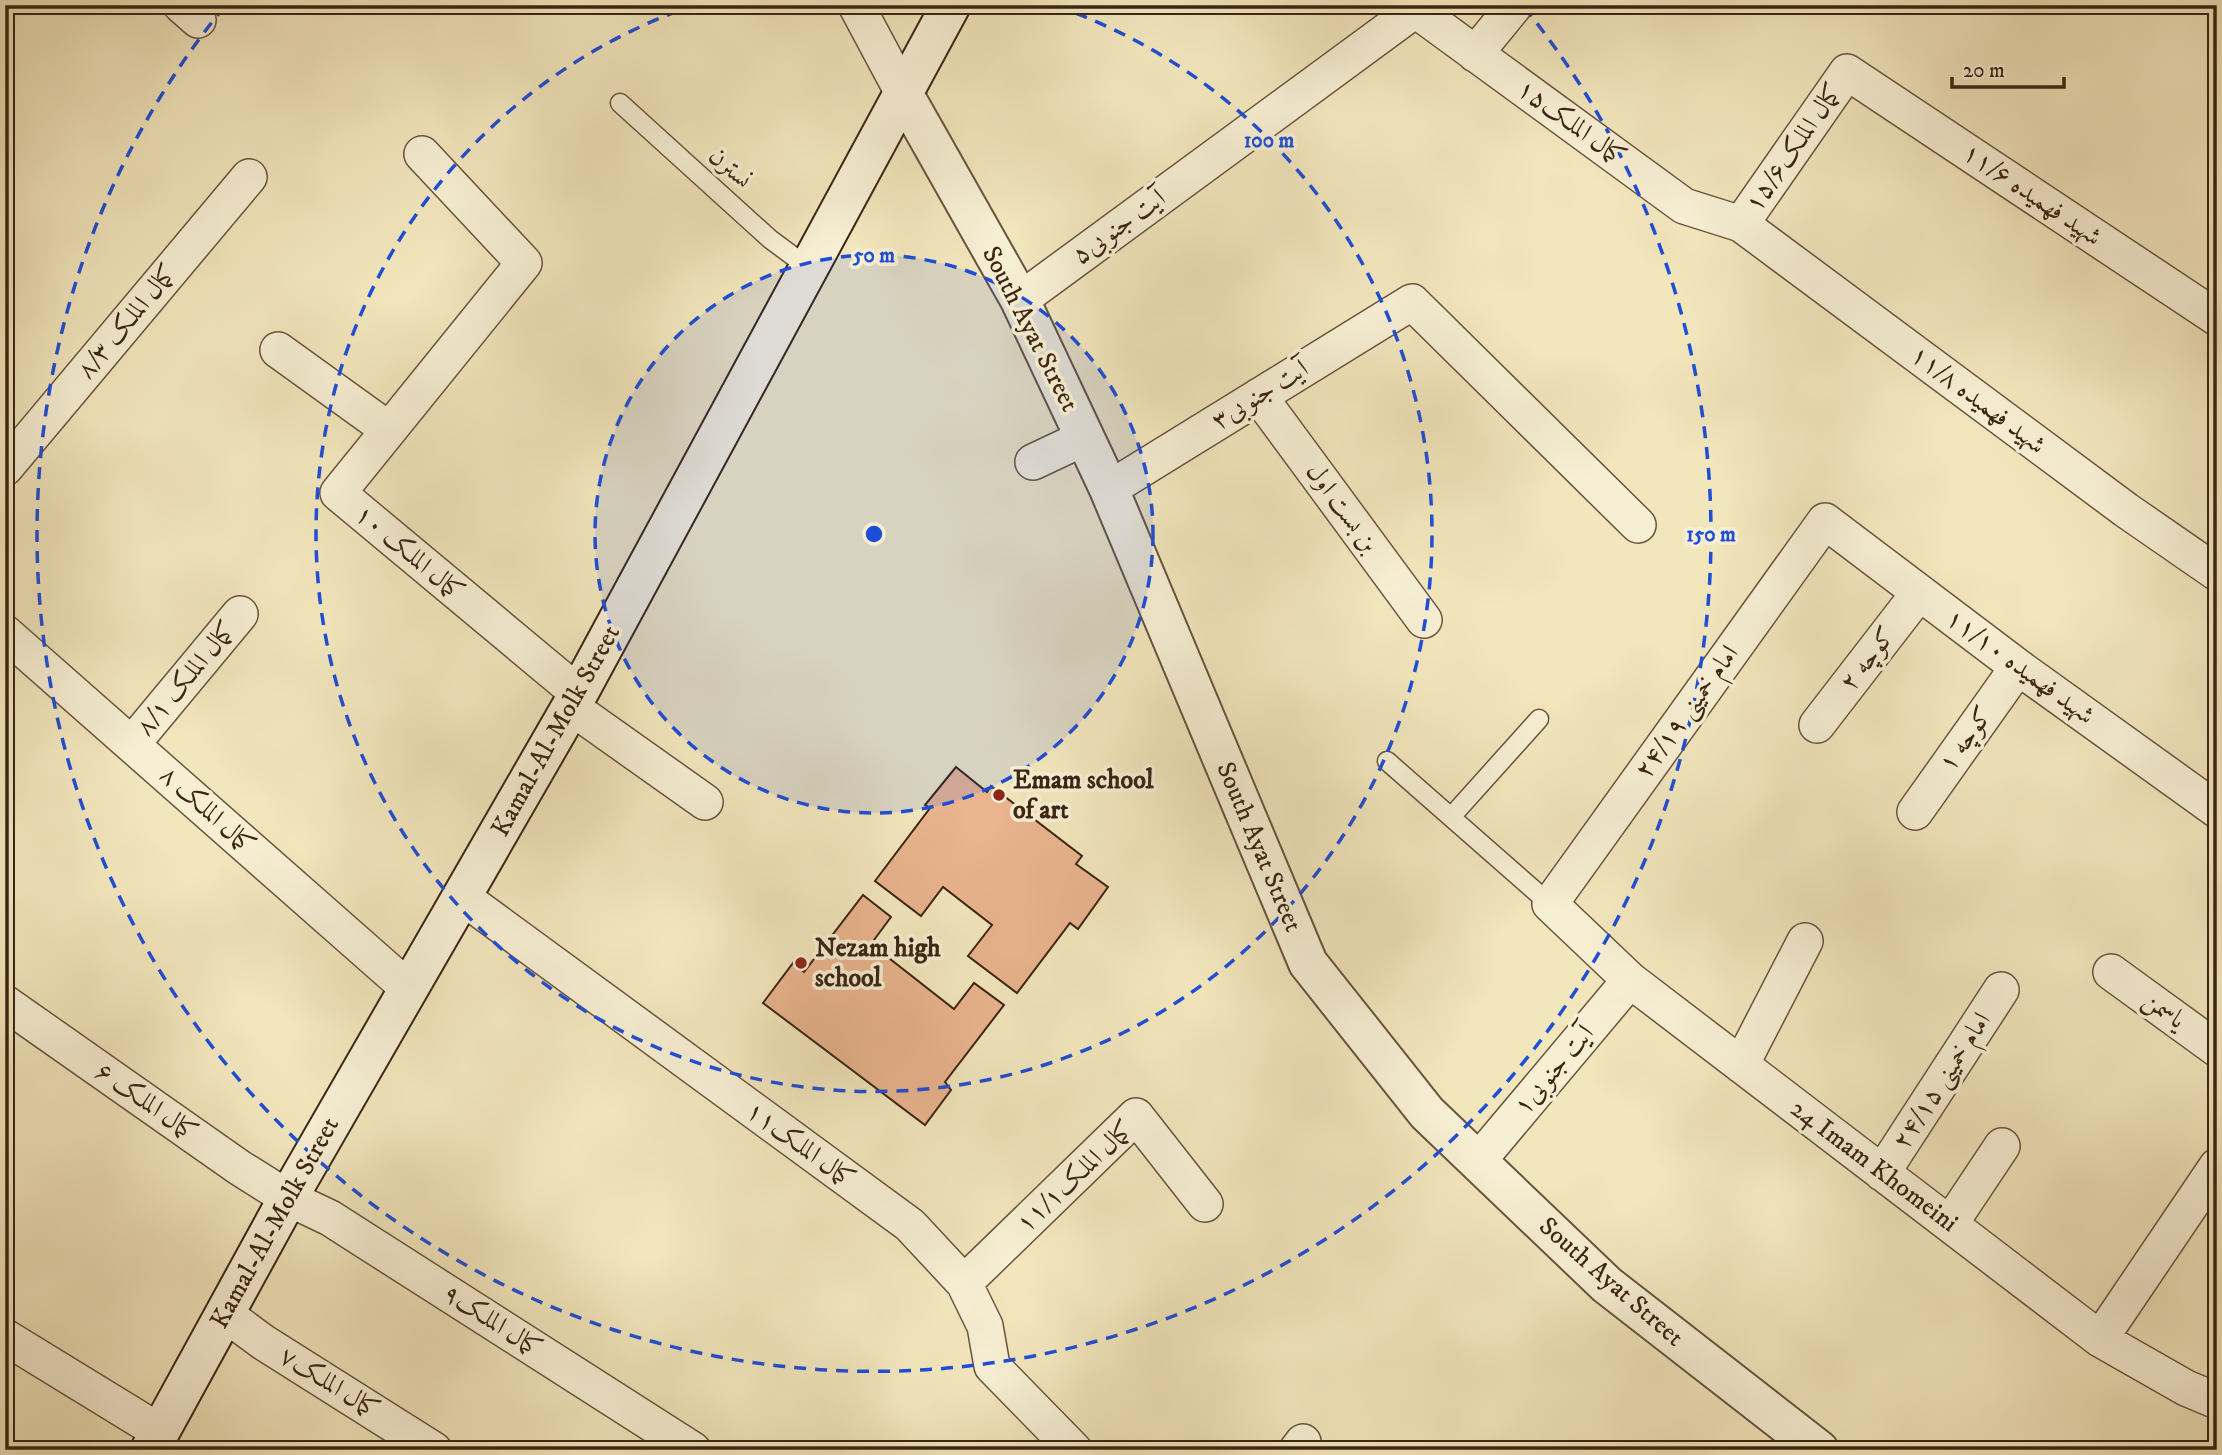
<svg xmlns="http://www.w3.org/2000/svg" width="2222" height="1455" viewBox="0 0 2222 1455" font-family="'IM FELL DW Pica',Amiri,serif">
  <rect width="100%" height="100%" fill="#f2e6bd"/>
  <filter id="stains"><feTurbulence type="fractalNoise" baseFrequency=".00286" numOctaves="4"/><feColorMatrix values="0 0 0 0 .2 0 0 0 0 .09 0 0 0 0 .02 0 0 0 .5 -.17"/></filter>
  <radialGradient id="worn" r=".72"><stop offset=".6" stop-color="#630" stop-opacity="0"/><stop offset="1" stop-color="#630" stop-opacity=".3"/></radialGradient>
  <path fill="#e9b48e" stroke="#3a2413" stroke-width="2" d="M956,767l31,25 4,-6 91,70 -6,8 32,23 -30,42 -8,-6 -53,70 -49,-37 24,-31 -49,-38 -22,29 -46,-35 55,-73 -5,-3z
    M863,895l28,22 -20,27 83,65 20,-26 30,22 -59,77 6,8 -26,35 -162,-122 30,-40 11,9z"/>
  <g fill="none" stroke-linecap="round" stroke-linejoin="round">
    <defs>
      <path id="service" d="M620,103l150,136 39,29
        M1387,761l163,143
        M1451,817l88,-98"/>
      <path id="minor" d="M181,5l17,15
        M856,5l47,88
        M1409,5l275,201 57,18 385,286 91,63
        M1475,54l40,-49
        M422,154l102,109 -186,230 240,200
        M1741,224l106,-152 370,246
        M1020,300l395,-290
        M278,350l111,80
        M1259,396l165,224
        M1033,462l51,-24
        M5,468l244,-291
        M1109,489l303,-187 226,223
        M5,633l403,355
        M571,707l134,95
        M1817,725l102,-132
        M132,744l108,-130
        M2217,810l-199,-143 -193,-146 -275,383 80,76 470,359 86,49 31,13
        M1915,812l103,-145
        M461,896l449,329 54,58 21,43 7,40 82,84
        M2111,972l106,77
        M5,1003l235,165 48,30 42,20 363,232
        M1741,1065l64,-124
        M1478,1161l152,-181
        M1882,1173l119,-183
        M1950,1224l52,-78
        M964,1283l172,-167 69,88
        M225,1314l38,28 171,108
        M5,1337l155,95
        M2100,1339l117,-173
        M1297,1450l6,-8"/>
      <path id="tertiary" d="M903,93l117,207 89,189 199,474 119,150 180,172 212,165"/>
      <path id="secondary" d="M150,1450l138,-252 283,-491 380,-702"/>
    </defs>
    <use href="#service" stroke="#68543e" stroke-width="21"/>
    <use href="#minor" stroke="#68543e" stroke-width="38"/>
    <use href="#tertiary" stroke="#68543e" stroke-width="42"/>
    <use href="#secondary" stroke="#3a2413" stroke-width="42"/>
    <use href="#service" stroke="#f7efd4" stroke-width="18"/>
    <use href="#minor" stroke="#f7efd4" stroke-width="35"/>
    <use href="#tertiary" stroke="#f7efd4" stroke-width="38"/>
    <use href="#secondary" stroke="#f7efd4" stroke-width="38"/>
  </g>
  <circle cx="874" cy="534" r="279" fill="#1d4ed8" fill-opacity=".12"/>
  <g fill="none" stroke="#1d4ed8" stroke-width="3.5" stroke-dasharray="12 9">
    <circle cx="874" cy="534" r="279"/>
    <path d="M1056 6A558 558 0 1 1 692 6"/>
    <path d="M1524 7A837 837 0 1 1 224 7"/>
  </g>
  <g fill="#8f2418" stroke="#f7efd4" stroke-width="2.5">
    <circle cx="999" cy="795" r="7"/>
    <circle cx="801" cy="963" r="7"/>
  </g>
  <g text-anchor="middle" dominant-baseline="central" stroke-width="7" stroke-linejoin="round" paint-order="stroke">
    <g font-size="26" fill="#3a2413" stroke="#f7efd4">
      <text transform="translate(1571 123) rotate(36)">کمال الملک۱۵</text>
      <text transform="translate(1794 148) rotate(-55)">کمال الملک۱۵/۶</text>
      <text transform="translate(730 168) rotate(42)">نسترن</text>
      <text transform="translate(2032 195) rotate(34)">شهید فهمیده ۱۱/۶</text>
      <text transform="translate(1119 227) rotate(-36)">آیت جنوبی۵</text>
      <text transform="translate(127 322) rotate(-50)">کمال الملک ۸/۳</text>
      <text transform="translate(1030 329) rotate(63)">South Ayat Street</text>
      <text transform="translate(1260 395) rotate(-32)">آیت جنوبی۳</text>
      <text transform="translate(1978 400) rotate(37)">شهید فهمیده ۱۱/۸</text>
      <text transform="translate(1342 508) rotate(54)">بن بست اول</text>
      <text transform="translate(409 553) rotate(40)">کمال الملک ۱۰</text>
      <text transform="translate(1868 659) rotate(-52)">کوچه ۲</text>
      <text transform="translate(2020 667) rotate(36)">شهید فهمیده ۱۱/۱۰</text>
      <text transform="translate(186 679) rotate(-50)">کمال الملک ۸/۱</text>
      <text transform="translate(1687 712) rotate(-54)">امام خمینی ۲۴/۱۹</text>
      <text transform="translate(556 731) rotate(-61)">Kamal-Al-Molk Street</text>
      <text transform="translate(1966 739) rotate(-54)">کوچه ۱</text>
      <text transform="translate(207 810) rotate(42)">کمال الملک ۸</text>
      <text transform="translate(1259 847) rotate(67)">South Ayat Street</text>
      <text transform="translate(2164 1010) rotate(36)">یاسمن</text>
      <text transform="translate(1554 1070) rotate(-50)">آیت جنوبی۱</text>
      <text transform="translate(1942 1081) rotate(-57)">امام خمینی ۲۴/۱۵</text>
      <text transform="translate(146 1102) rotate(35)">کمال الملک ۶</text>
      <text transform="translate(800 1145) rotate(36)">کمال الملک۱۱</text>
      <text transform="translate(1874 1166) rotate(37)">24 Imam Khomeini</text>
      <text transform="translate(1075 1177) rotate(-43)">کمال الملک۱۱/۱</text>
      <text transform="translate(275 1223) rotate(-61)">Kamal-Al-Molk Street</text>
      <text transform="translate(1611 1282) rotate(41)">South Ayat Street</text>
      <text transform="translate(492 1321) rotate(33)">کمال الملک۹</text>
      <text transform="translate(329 1383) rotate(32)">کمال الملک۷</text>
    </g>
    <g font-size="26" font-weight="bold" fill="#3a2413" stroke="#f7efd4" text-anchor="start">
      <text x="1013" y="780">Emam school<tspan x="1013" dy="30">of art</tspan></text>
      <text x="815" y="948">Nezam high<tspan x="815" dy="30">school</tspan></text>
    </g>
  </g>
  <circle cx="874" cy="534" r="10" fill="#1d4ed8" stroke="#f7efd4" stroke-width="3.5"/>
  <g font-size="21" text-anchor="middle" font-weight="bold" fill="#1d4ed8" stroke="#f7efd4" stroke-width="7" stroke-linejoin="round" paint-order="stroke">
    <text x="1269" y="147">100 m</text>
    <text x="874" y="262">50 m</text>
    <text x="1711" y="541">150 m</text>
  </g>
  <rect width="2222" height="1455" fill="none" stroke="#f2e6bd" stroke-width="28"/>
  <rect x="7" y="7" width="2208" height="1441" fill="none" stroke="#3a2413" stroke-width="3.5"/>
  <rect x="14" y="14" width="2194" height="1427" fill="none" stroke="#3a2413" stroke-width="2"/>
  <path d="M1952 77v10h112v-10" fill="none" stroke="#3a2413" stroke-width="3.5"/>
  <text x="1963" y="77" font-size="21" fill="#3a2413" stroke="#f7efd4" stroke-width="5" paint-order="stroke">20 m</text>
  <rect width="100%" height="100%" filter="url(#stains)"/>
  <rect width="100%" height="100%" fill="url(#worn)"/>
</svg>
